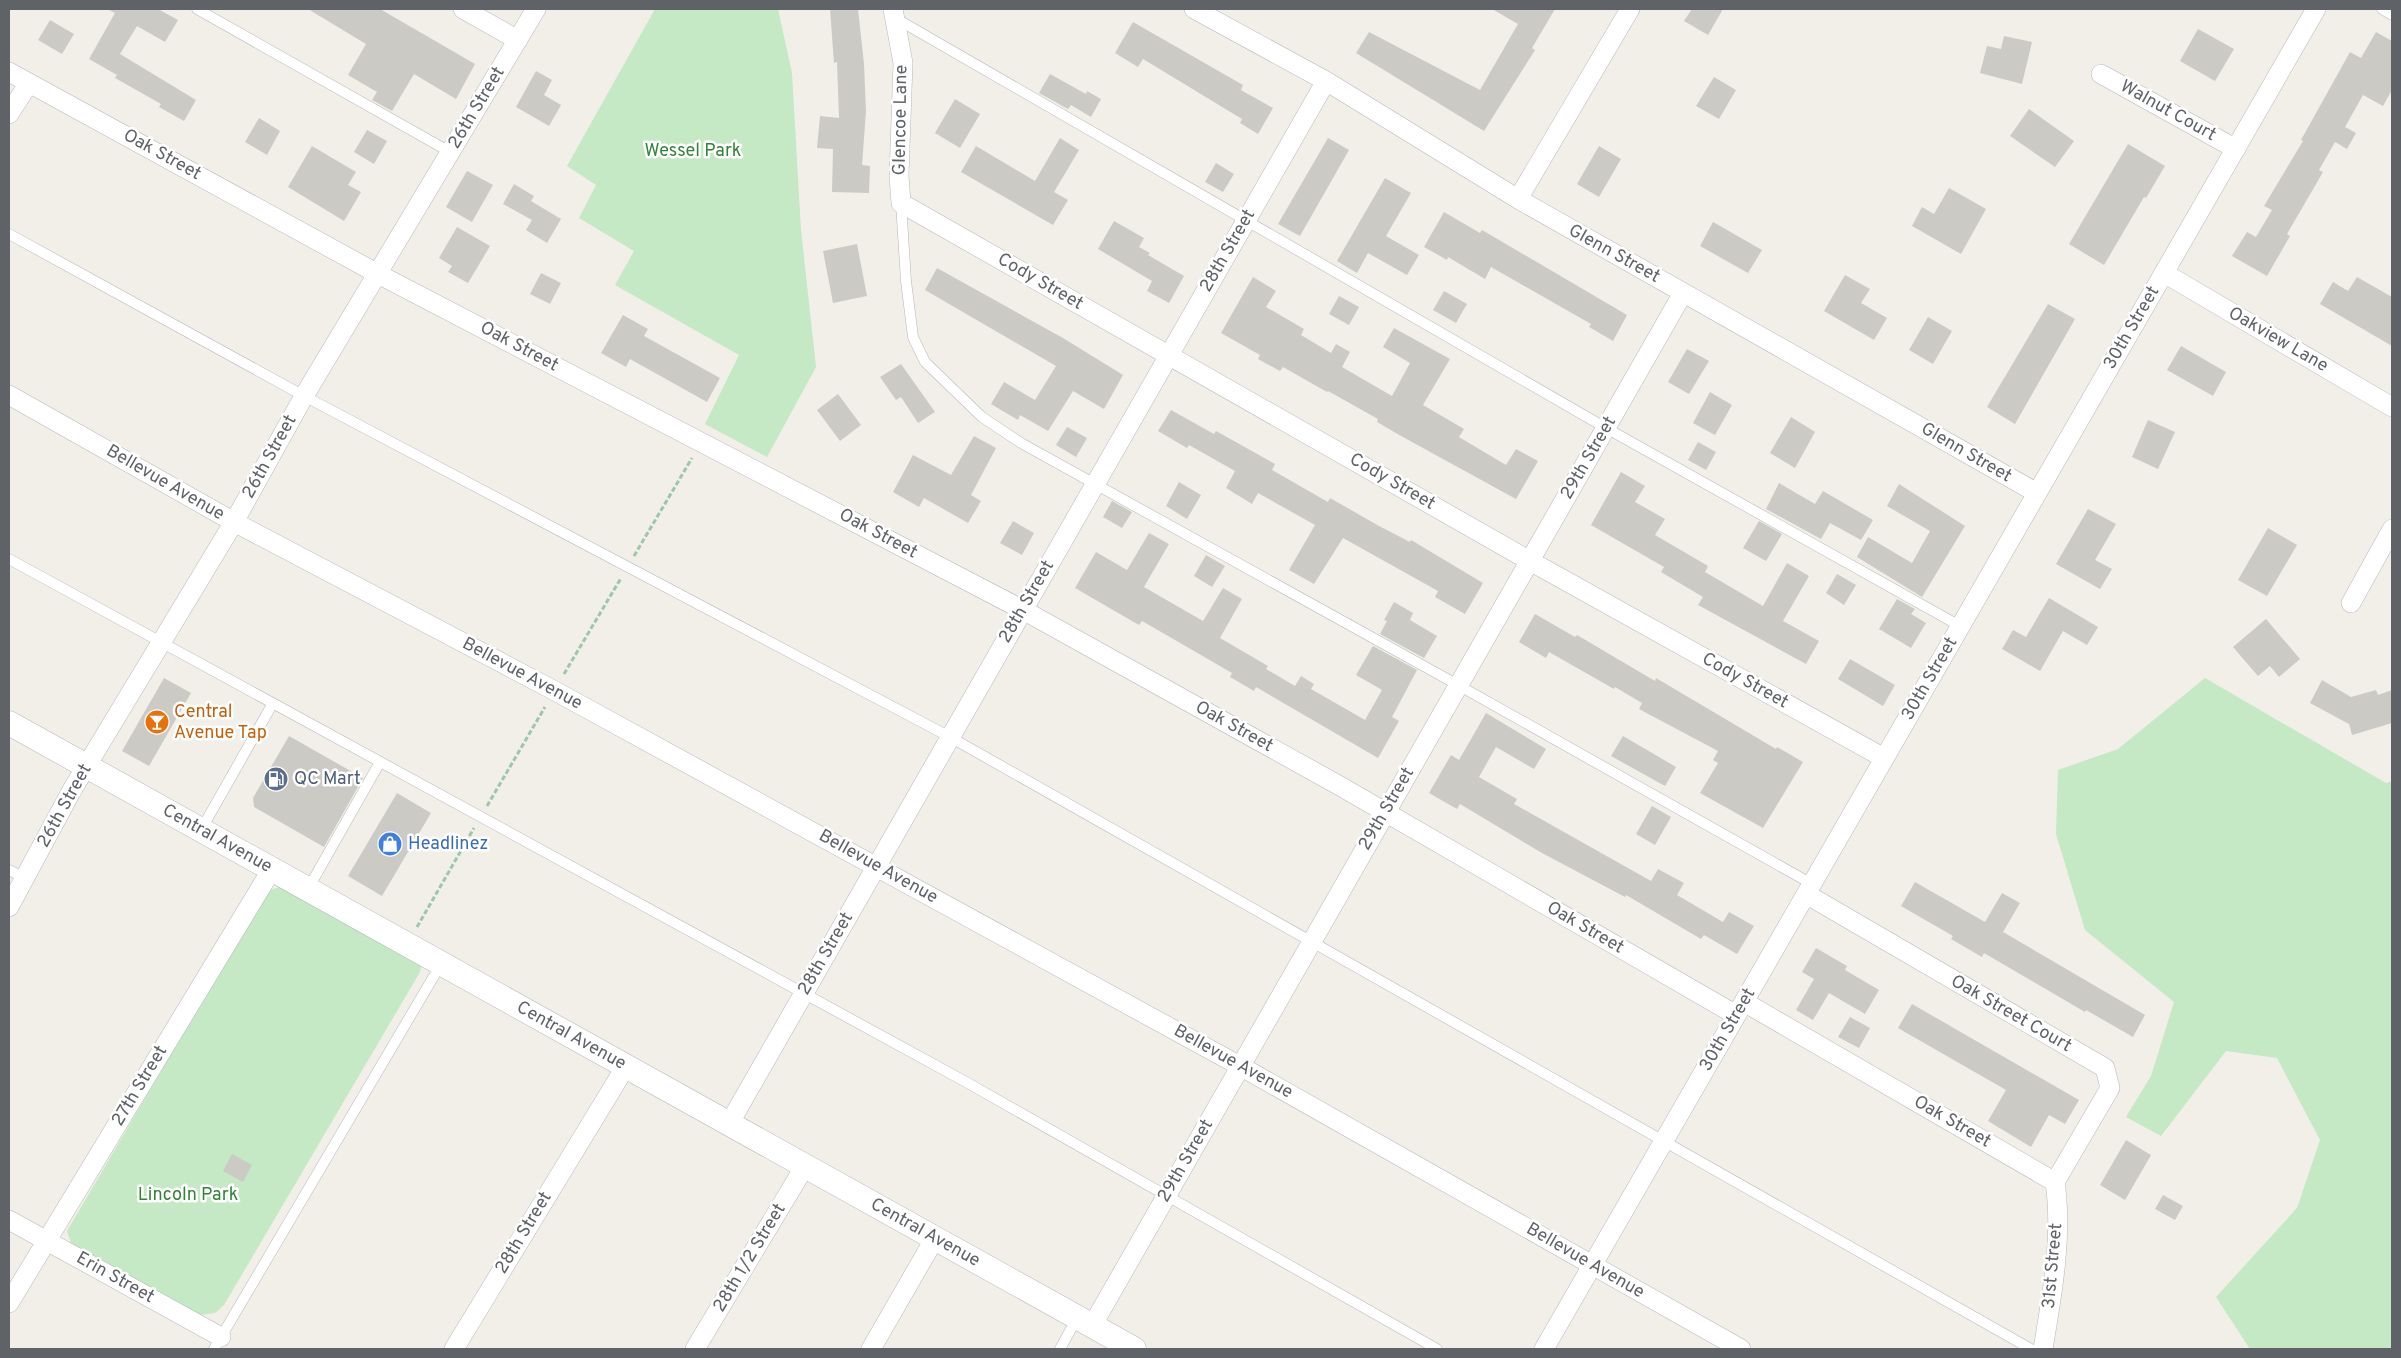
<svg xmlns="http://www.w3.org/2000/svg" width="2401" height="1358" viewBox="0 0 2401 1358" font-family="Overpass,sans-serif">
  <rect width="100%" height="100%" fill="#f1efe8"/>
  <path fill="#c5e8c5" d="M655,9h123l14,64 9,157 15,137 -49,90 -62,-33 34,-69 -124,-70 19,-34 -55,-33 17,-33 -29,-19z
    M2205,678l181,105 6,-2v568h-142l-34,-52 81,-89 23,-68 -43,-82 -51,-7 -65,85 -35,-19 25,-41 23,-74 -89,-72 -29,-96 2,-64 60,-21z
    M285,885l137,76 -2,11 -196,333 -9,8 -15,2 -128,-69 -5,-15 200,-340z"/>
  <path fill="#cccac5" d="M107,9h51l20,11 -13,22 -28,-16 -17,28 76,46 -12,21 -25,-14 2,-3 -46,-26 2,-3 -28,-16 26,-46z
    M308,9h72l95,55 -19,35 -42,-25 -22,37 -20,-11 5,-8 -29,-17 18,-31z
    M830,9h28l6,55 2,47 -4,54 8,1 -1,27 -37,-1 1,-43 -16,-1 3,-32 19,2 -2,-56 -3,1z
    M1492,9h63l-23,39 3,2 -51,81 -128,-78 13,-21 111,58 38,-66z
    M1692,9h31l-15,26 -24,-14z
    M50,20l24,14 -12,20 -24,-14z
    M1133,22l110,63 -2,5 32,18 -15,26 -18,-11 2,-4 -99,-60 -5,8 -23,-14z
    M2198,29l36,20 -19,32 -35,-20z
    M2376,32l16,9v49l-9,16 -20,-11 -18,32 11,6 -9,16 -12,-7 -16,28 4,2 -36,62 3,2 -23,40 -35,-20 15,-24 9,5 16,-27 -8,-4 39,-65 -2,-1 49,-88 11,6z
    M2004,36l28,6 -10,42 -42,-11 7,-27 14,3z
    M536,71l16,9 -8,15 17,10 -12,21 -33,-19z
    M1050,74l36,20 1,-3 14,8 -10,18 -20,-12 -3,4 -29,-16z
    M1714,77l22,13 -17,29 -23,-13z
    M955,99l25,15 -20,34 -25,-15z
    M2029,109l45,32 -19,26 -45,-31z
    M259,118l21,13 -13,24 -22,-13z
    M367,130l20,11 -13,23 -20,-12z
    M1060,138l19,12 -25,42 14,8 -15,25 -92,-53 15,-26 59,35z
    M1328,138l21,12 -49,86 -22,-12z
    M2128,144l37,22 -19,32 -2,-1 -40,68 -35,-21z
    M312,146l44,26 -8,13 13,7 -17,29 -56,-34z
    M1599,146l22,13 -22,38 -22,-13z
    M1216,163l18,11 -11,18 -18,-10z
    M467,171l26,14 -21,37 -26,-15z
    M1385,178l26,15 -25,43 33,19 -12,20 -39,-22 -11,20 -20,-12z
    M514,184l20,12 -3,5 30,18 -14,24 -21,-13 6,-10 -29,-16z
    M1949,188l37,21 -25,45 -49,-28 10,-19 12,7z
    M1444,212l36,21 2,-3 145,85 -14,26 -24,-14 2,-3 -100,-57 -6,12 -37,-22 -1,3 -23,-13z
    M1114,221l30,17 -5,9 11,6 -2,2 36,21 -15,27 -22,-12 5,-10 -54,-32z
    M1713,222l49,28 -14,23 -48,-27z
    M457,227l33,19 -22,37 -20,-11 4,-6 -13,-8z
    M857,244l10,52 -34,7 -10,-52z
    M937,268l126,70 60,37 -19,34 -31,-18 -25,40 -28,-16 -2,5 -27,-16 13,-22 31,18 21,-34 -131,-76z
    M541,273l20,10 -11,21 -20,-10z
    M1845,275l25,14 -9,14 26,15 -13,22 -50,-29z
    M1253,277l23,14 -10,16 38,22 -3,6 30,18 5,-9 14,8 -8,15 50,29 18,-33 -27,-16 11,-19 56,31 -27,46 41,24 -5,8 47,28 10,-16 22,12 -22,38 -115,-63 -24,-14 1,-3 -50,-28 -1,1 -44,-25 -3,4 -22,-12 2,-4 -39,-22z
    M2357,277l35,20v49l-72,-42 13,-22 15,9z
    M1444,291l23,13 -11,19 -23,-13z
    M1339,296l20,11 -10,18 -20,-11z
    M2048,304l27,15 -60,105 -28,-17z
    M623,315l25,14 -4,7 76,42 -13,24 -77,-43 -4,8 -25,-14z
    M1928,317l24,14 -19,33 -24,-14z
    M2181,346l45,26 -13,24 -46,-26z
    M1687,349l22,12 -20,33 -21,-12z
    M901,364l34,48 -17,11 -17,-26 -5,3 -16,-23z
    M1710,392l22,13 -17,30 -22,-12z
    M838,394l23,31 -21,16 -23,-31z
    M1171,410l43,24 2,-3 59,33 -3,6 56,32 2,-4 49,28 31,16 1,-2 72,43 -18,31 -30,-17 3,-6 -95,-53 -29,46 -25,-14 26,-45 -57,-32 -6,11 -26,-16 9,-17 -46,-26 -2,3 -29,-17z
    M1791,417l24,15 -20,36 -25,-15z
    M2148,420l27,12 -17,37 -26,-12z
    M1067,427l20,11 -11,19 -20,-12z
    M974,436l22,12 -25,47 10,6 -13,22 -44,-25 -5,9 -26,-15 20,-37 38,20z
    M1698,442l18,10 -10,18 -18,-10z
    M1621,472l24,14 -10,16 30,17 -10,16 53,31 -3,6 58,34 24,-43 22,13 -26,45 36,20 -13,23 -108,-59 5,-8 -42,-25 3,-5 -73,-42z
    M1179,482l22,13 -14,24 -21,-13z
    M1779,483l36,21 8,-13 50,29 -12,20 -31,-17 -9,16 -55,-30z
    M1899,484l66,42 -43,71 -65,-40 11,-20 44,26 18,-32 -43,-25z
    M1112,501l20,11 -10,16 -19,-11z
    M2088,509l28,15 -21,36 17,9 -12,20 -44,-25z
    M1013,521l21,12 -12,22 -22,-12z
    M1759,521l23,13 -16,27 -23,-13z
    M2268,528l29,17 -30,51 -29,-16z
    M1149,533l20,11 -25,43 59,34 20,-33 19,11 -22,39 48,28 -2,3 29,17 6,-10 13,8 -3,5 54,31 17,-30 -26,-15 17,-29 44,24 -25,47 7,4 -21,37 -122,-71 -2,4 -24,-14 2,-4 -57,-33 -33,-19 -3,4 -64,-37 21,-36 31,18z
    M1206,555l19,11 -13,21 -18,-11z
    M1837,574l19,11 -12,20 -18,-12z
    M2049,598l49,29 -11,18 -24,-14 -23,40 -38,-22 11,-19 13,7z
    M1897,599l18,10 -4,5 15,9 -15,25 -32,-19z
    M1394,602l19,11 -3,7 27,16 -13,22 -44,-24 7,-13 -3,-1z
    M1535,614l40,23 2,-2 78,46 1,-3 120,71 1,-2 26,15 -40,66 -63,-35 18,-30 -5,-3 5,-9 -79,-42 3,-6 -27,-16 -1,2 -65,-37 -3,6 -27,-16z
    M2266,619l34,40 -21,18 -9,-11 -12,10 -25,-29z
    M1850,659l45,26 -12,21 -45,-27z
    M164,678l27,15 -42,73 -27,-15z
    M2322,680l29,17 25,-7 2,5 14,-5v33l-40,12 -3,-11 -39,-21z
    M1486,713l60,36 -12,20 -38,-22 -17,30 38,22 -3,5 137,77 7,-12 26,14 -7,12 46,27 6,-10 25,14 -17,28 -33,-19 -3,4 -75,-44 -1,2 -83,-44 -82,-49 -3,5 -28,-16 22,-38 8,5z
    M289,736l74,42 -39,69 -70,-40 -1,-9z
    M1623,736l53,31 -11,19 -54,-30z
    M397,793l34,20 -49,83 -34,-20z
    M1652,806l19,11 -16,28 -19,-11z
    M1915,882l70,40 17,-29 18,10 -17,29 142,83 -12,22 -47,-27 -1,2 -101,-59 -2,4 -31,-18 2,-3 -52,-30z
    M1816,948l31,18 -2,4 34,20 -14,24 -36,-21 -16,27 -17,-10 18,-31 -12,-7z
    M1912,1004l167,96 -14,24 -16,-9 -18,32 -43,-26 18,-31 -108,-62z
    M1850,1017l20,11 -11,20 -21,-11z
    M2126,1140l25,15 -26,45 -25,-15z
    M232,1154l20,11 -9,17 -20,-11z
    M2163,1195l20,11 -8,14 -20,-11z"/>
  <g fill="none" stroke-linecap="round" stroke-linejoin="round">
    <defs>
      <path id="service" d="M197,9l253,143
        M2382,9l10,6
        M895,18l711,410 354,198
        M901,203l5,78 7,56 12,25 57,55 39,26 437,242 354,199
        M9,234l295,162 646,341 1081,612
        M9,559l957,523 471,267
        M201,830l72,-127
        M9,870l16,8
        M308,889l72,-127
        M214,1349l227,-385
        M1060,1349l17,-31"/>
      <path id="minor" d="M463,9l55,31
        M893,9l10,54 -4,113 2,27 629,358 354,197
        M1194,9l132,72 192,118 519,294
        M9,72l369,202 645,336 317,176 396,229
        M2101,74l135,75
        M9,114l20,-31
        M1518,199l112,-190
        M2164,273l228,134
        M9,395l225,127 321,169 685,375 501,283
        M2351,603l41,-74
        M1806,894l299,174 5,20 -55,94
        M9,907l63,-117 162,-268 70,-126 232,-387
        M1744,1002l311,180
        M729,1124l597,-1043
        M9,1220l212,117
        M9,1303l263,-434
        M1092,1326l591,-1033
        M454,1349l172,-283
        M695,1349l110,-183
        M871,1349l64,-111
        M1544,1349l772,-1340
        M2043,1349c9,-54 20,-113 12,-167"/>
      <path id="tertiary" d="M9,723l1125,626"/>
    </defs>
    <use href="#service" stroke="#b5b8bc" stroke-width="11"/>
    <use href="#minor" stroke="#b5b8bc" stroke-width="20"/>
    <use href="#tertiary" stroke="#b5b8bc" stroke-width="25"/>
    <path stroke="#9cc7a9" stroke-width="3" stroke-dasharray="5 2.5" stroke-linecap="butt" d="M634,556l58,-98
      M564,674l57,-96
      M487,806l58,-99
      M417,927l57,-99"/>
    <use href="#service" stroke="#fff" stroke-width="10"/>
    <use href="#minor" stroke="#fff" stroke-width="19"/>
    <use href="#tertiary" stroke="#fff" stroke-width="24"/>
  </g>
  <defs>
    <symbol id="bar-disc" viewBox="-11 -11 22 22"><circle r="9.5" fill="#e8710a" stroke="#fff"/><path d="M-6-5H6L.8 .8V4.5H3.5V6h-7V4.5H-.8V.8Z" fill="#fff"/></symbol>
    <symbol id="fuel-disc" viewBox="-11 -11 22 22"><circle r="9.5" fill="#5c6f8a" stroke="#fff"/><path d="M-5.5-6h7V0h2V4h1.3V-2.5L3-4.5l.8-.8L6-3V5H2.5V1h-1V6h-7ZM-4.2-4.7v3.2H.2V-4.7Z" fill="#fff"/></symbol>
    <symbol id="shop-disc" viewBox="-11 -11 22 22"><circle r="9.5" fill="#3f7fe0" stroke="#fff"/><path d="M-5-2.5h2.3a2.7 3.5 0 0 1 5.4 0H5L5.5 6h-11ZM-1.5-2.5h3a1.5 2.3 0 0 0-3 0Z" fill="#fff"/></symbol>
  </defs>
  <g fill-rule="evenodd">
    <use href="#bar-disc" x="143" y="708" width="28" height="28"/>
    <use href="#fuel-disc" x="262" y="765" width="28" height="28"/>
    <use href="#shop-disc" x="376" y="830" width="28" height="28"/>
  </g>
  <g text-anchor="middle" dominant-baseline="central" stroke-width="5" stroke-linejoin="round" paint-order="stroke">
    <g font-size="18" fill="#5f6368" stroke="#fff">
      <text transform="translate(477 108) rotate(-59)">26th Street</text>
      <text transform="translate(2168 111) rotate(29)">Walnut Court</text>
      <text transform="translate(901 120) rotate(-89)">Glencoe Lane</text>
      <text transform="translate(162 155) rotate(29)">Oak Street</text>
      <text transform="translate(1228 251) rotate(-60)">28th Street</text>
      <text transform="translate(1614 254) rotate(29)">Glenn Street</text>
      <text transform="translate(1040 282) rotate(30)">Cody Street</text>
      <text transform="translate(2132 328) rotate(-60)">30th Street</text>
      <text transform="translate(2278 340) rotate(30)">Oakview Lane</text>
      <text transform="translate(519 347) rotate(28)">Oak Street</text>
      <text transform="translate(1966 453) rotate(30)">Glenn Street</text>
      <text transform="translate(270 457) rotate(-61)">26th Street</text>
      <text transform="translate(1589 458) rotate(-60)">29th Street</text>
      <text transform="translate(1392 482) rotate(30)">Cody Street</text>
      <text transform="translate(165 483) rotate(30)">Bellevue Avenue</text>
      <text transform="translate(878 534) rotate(28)">Oak Street</text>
      <text transform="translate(1027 602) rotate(-60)">28th Street</text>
      <text transform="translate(522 674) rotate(28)">Bellevue Avenue</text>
      <text transform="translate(1930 679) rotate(-60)">30th Street</text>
      <text transform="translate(1745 681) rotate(29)">Cody Street</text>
      <text transform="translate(1234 727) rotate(29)">Oak Street</text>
      <text transform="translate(65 806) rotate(-61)">26th Street</text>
      <text transform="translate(1387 809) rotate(-60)">29th Street</text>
      <text transform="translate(217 839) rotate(29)">Central Avenue</text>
      <text transform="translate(878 867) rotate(29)">Bellevue Avenue</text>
      <text transform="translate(1585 928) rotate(30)">Oak Street</text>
      <text transform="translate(826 954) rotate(-60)">28th Street</text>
      <text transform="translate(2011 1014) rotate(30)">Oak Street Court</text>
      <text transform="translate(1728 1030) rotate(-60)">30th Street</text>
      <text transform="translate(571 1036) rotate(29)">Central Avenue</text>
      <text transform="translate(1233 1062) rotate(29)">Bellevue Avenue</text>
      <text transform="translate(140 1086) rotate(-59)">27th Street</text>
      <text transform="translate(1952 1122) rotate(30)">Oak Street</text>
      <text transform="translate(1186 1161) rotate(-60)">29th Street</text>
      <text transform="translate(524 1233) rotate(-59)">28th Street</text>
      <text transform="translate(925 1233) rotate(29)">Central Avenue</text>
      <text transform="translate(750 1258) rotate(-59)">28th 1/2 Street</text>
      <text transform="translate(1585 1261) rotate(30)">Bellevue Avenue</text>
      <text transform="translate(2053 1266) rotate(-85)">31st Street</text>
      <text transform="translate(115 1278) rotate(29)">Erin Street</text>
    </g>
    <g font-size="18" fill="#348238" stroke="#fff">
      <text x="693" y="151">Wessel Park</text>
      <text x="188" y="1195">Lincoln Park</text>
    </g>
    <g font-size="18" fill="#c56008" stroke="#fff" text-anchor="start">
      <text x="174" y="712">Central<tspan x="174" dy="21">Avenue Tap</tspan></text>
    </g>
    <g font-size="18" fill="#4e5e75" stroke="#fff" text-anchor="start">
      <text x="294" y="779">QC Mart</text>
    </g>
    <g font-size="18" fill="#366cbe" stroke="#fff" text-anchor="start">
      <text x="408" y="844">Headlinez</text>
    </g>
  </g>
  <rect width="2401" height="1358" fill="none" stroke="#5f6368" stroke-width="20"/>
</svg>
